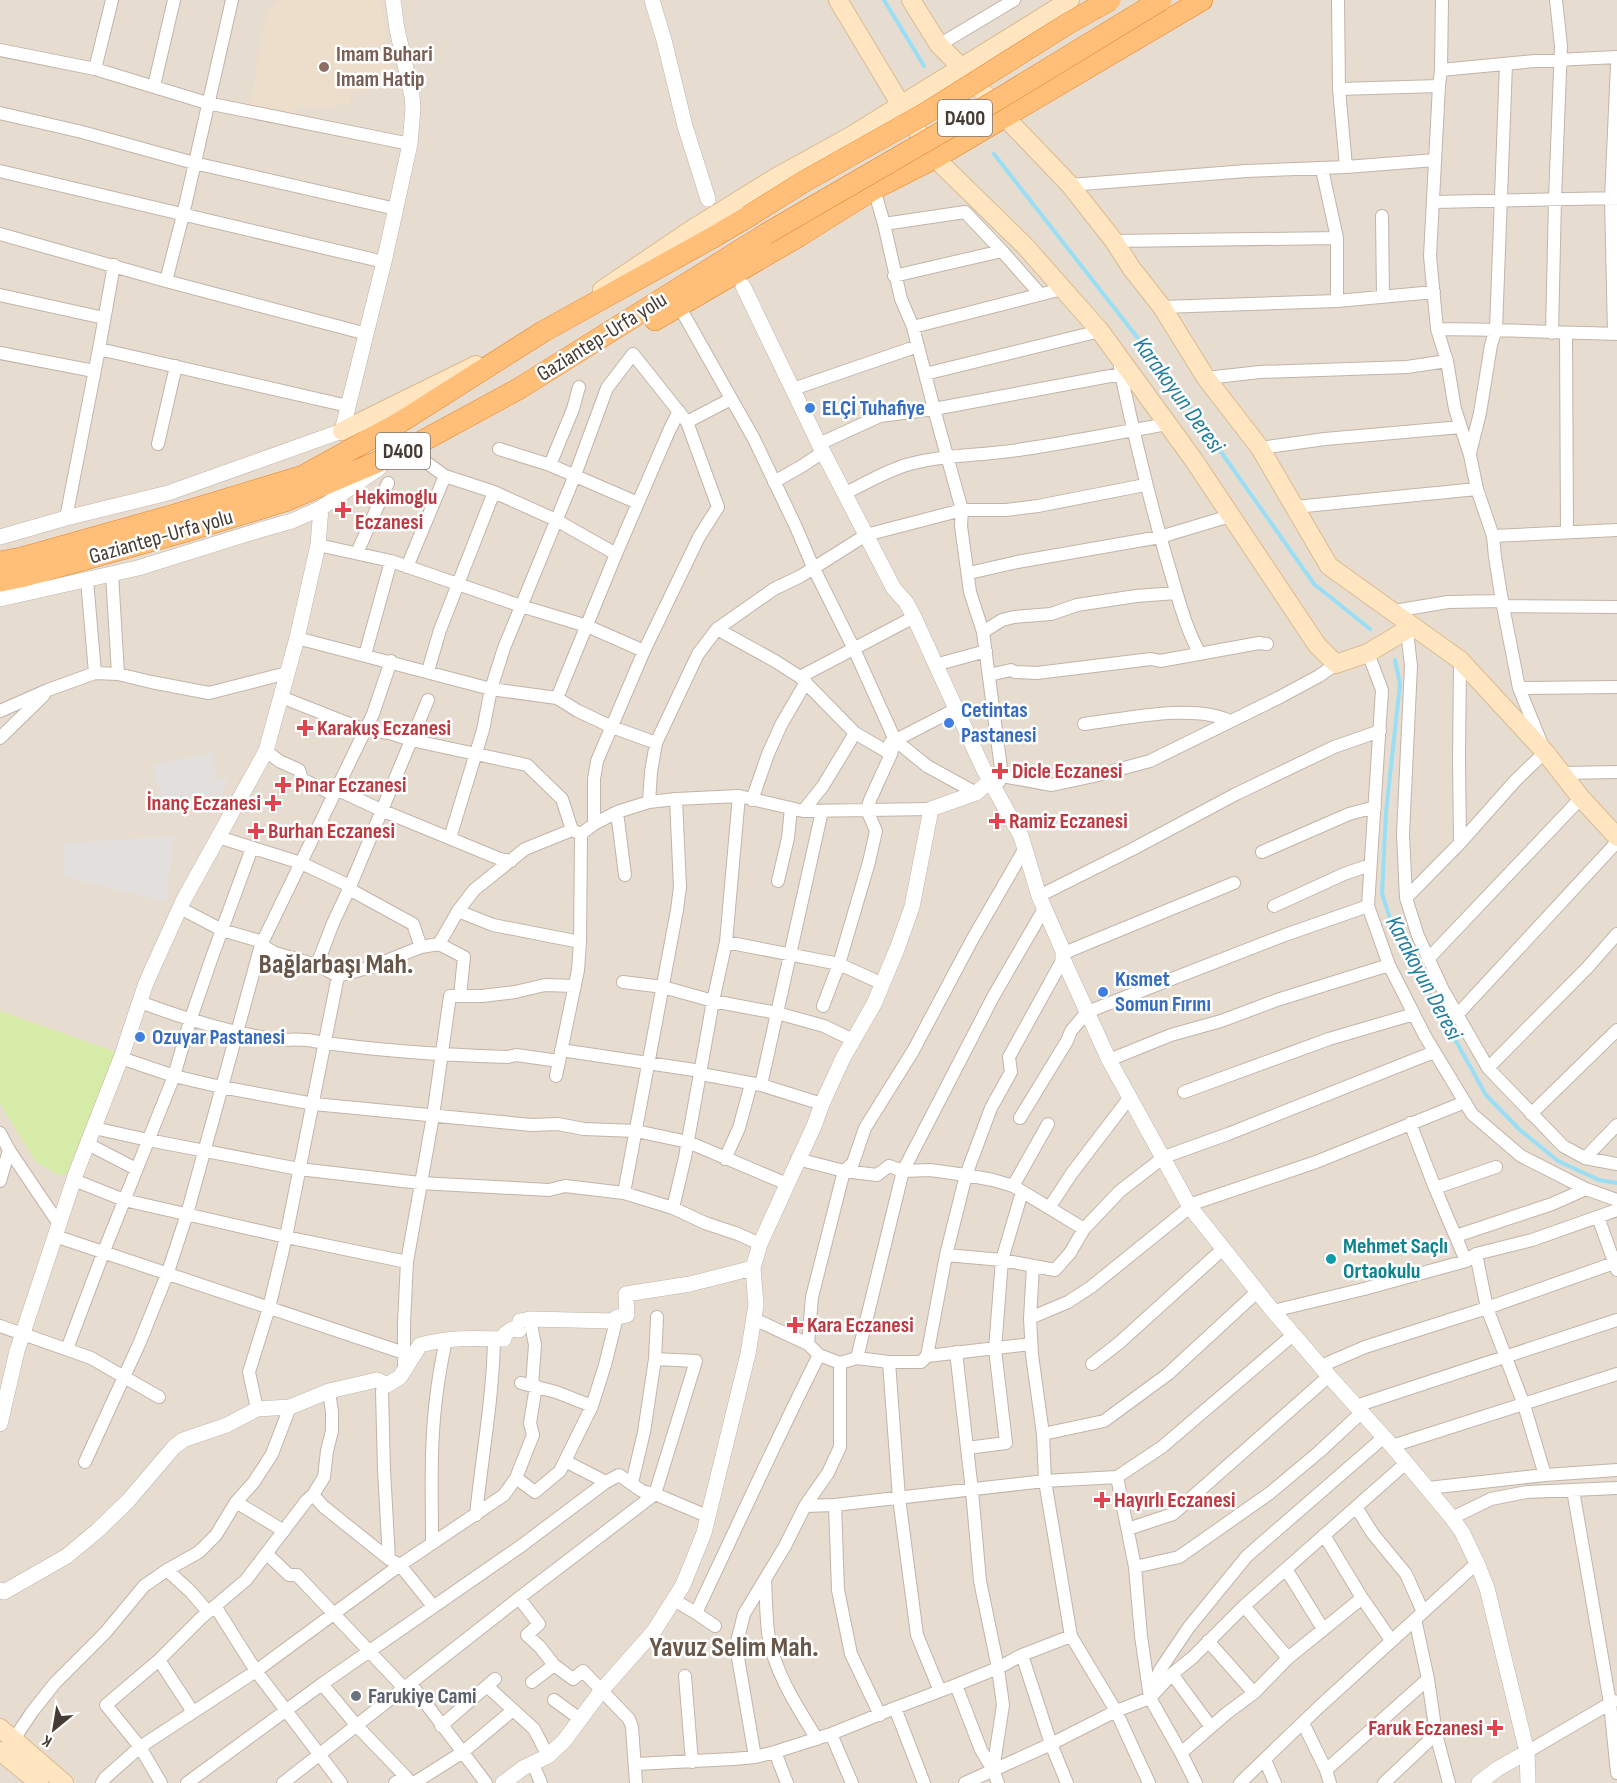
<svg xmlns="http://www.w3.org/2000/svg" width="1617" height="1783" viewBox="0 0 1617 1783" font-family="'Sofia Sans Condensed',sans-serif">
  <rect width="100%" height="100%" fill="#f3ebe2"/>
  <path fill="#e7dcd0" d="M0,0h1617v1783h-1617z"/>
  <path fill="#eddecb" d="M279,0h101l15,86 -45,7v11l-32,3 -21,-1 -7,11 -40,-8 9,-60 8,-37z"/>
  <path fill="#d7eba8" d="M0,1011l116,41 -43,117 -8,6h-7l-22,-13 -36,-58z"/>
  <path fill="#e3dfdc" d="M213,752l3,26h13l-12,28 -22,-4 -4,7 -29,4 -9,-48z
    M174,836l-8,66 -102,-25 -1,-34z"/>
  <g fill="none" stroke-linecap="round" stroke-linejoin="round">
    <path stroke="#99def5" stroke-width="4" d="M884,0l40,66
      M994,154l175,224 145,206 56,45
      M1395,660l5,24 -14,128 -4,81 11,35 93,167 34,35 38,31 41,19 18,3"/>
    <defs>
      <path id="minor" d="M1338,0l1,89 7,78
        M939,45l75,-45
        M0,50l95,19 112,34 203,41
        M95,69l17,-69
        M1441,70l94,-9 82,-4
        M154,86l20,-86
        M1339,89l100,-3
        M0,113l82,19 112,31 202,46
        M1322,169l15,69
        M0,171l384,91
        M1070,185l176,-14 100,-4 89,-7
        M874,189l10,35 17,75 12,28 21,82 28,101 -1,16 9,66 13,40 19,144
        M1434,202l183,-4
        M1382,216l1,80
        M884,224l81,-12 37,39 38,43
        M0,234l166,47 201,53
        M1114,241l223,-3v63
        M894,276l108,-25
        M166,281l17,-66 49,-215
        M0,295l104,23
        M679,306l75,133 42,88 17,40 41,82 41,91 32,26 49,27
        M1162,307l175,-6 97,-9
        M913,327l149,-38
        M1437,329c60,0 120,4 180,5
        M1552,333l3,-134 6,-153 -5,-46
        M1566,333l1,199
        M1614,334l-3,-136 6,-133
        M99,349l249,57
        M0,353l94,18
        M1120,367l1,7c14,65 29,129 48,193 9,30 16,60 31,87
        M925,374l175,-43
        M1206,378l54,-6 147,-5 40,-6
        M793,389l125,-43
        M687,422l44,-23
        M158,444l18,-78
        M819,444l61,-28 54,-7 187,-35
        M1260,448l65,-9 136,-12
        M408,449l37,27 49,16 62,28 60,34
        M499,449l51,16 88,38
        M1470,453l10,-40 11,-68 5,-16 10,-265
        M550,465l23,-56 6,-22
        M774,482l28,-16 21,-14
        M844,494c20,-10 40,-22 62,-29 38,-11 79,-9 118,-16 48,-7 96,-17 144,-25
        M1295,507l182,-18
        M66,518l33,-169 15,-84
        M1493,536l124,-6
        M318,545l73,16 130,45 66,20 57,25
        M357,553l31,-70
        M407,567l38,-91
        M969,573l48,-11 143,-25 70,-21
        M112,574l6,100
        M87,580l8,93
        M1503,606l114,1
        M1394,611l54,-9 54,-1
        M717,629l58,32 25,16 55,56 36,21
        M1407,631l4,35 -8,168 3,64 12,38 25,54 45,78 75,78 22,12 32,6
        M983,632l19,-12 12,-3 37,-3 26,-9 59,-9 40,-3
        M297,638l194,51 66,9 21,13 34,16 44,16
        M1368,653l14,37 -14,216 21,59 36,71 47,78 49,42 65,33 31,11
        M365,655l26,-94
        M935,665l51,-14
        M428,671l12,-41 54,-138
        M989,675l22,-5 4,2 22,1 114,-14 9,2 99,-18 8,1
        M800,677l114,-60
        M1519,688l98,-1
        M281,697l84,33 25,3 21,7 116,25 35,34 10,31
        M557,698l59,-144 53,-123 10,-20
        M0,711l48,-21 47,-17 23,1 33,8 58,11 78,-20
        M1084,724c41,-5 109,-21 146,-3
        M0,738l44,-43
        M890,743l66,-34
        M266,751l13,10 20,9 3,9 28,14 6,-4 45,21 119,49 11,2
        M1561,773l56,-1
        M999,782l3,-6 50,9 42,-9 56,-15 128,-63 41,-22 17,-12
        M752,800l16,-46 13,-29 25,-43
        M649,802l2,-30 5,-29 42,-89 19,-25 57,-40 27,-13 65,-41 96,-25h44l32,-4 107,-21
        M803,811l20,-25 32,-53
        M617,812l8,63
        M218,837l83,26 49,23
        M450,838l33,-108 8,-41 13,-41 71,-173 32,-87 26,-34 54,68 31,85 -19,30 -55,114 -47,110 -3,18v45
        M1460,843l-1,-84 1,-99
        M1262,852l87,-38 26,-7
        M778,881l10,-43 3,-30
        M349,889l64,35 8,23 18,-3 19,-33 16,-21 51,-41 47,-19 9,4 13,-10 23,-12 32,-10 27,-3 63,-3 64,15 128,-2
        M1039,896l92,-46 105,-56 98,-47 46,-16
        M1406,898l54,-55 56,-63 29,-28 -26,-64 -17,-87 -7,-44 -2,-21 -16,-47 -7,-34 -15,-46 -8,-48 -10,-32 -7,-73 9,-170 2,-16 1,-70
        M1274,906l70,-32 26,-9
        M180,908l42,22 41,12
        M458,911l35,14 87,17
        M726,942l113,22 44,20
        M261,945l14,8 42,12 21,11 33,-9 50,-20
        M1064,953l170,-70
        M1428,959l153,-161
        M317,965l16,-42 16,-34 79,-189
        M623,982l40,5 50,14 64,12 47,13 29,14
        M460,996h22l33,-4 30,-7 30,1
        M140,1002c43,16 86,30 132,37 13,2 27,-1 41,2 64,10 130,14 195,16l8,-2 43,6
        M823,1006l16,-42 30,-102 7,-31 -9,-21 3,-10 21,-46 4,-14
        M1457,1015l160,-173
        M561,1050l140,21
        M121,1058l53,18 47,11 93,17 218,21 26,-1 26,5 52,2 52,11 99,42
        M1109,1060l62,-25 50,-14 56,-21 112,-35
        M1488,1068l99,-100 30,-34
        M701,1074l60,11 61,19
        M556,1076l22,-106 2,-28 1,-108
        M761,1085l61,-274
        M1184,1092l145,-53 85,-25
        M1531,1114l86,-84
        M1020,1118l47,-77 4,-10 16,-19 198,-77 83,-29
        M1410,1123l25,65 31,73
        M94,1128l54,12 151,29 121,14 129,7 16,-4 59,7 49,15 32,15 33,11 22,10
        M0,1133l9,17 50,74
        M88,1144l48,25
        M1585,1158l32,-33
        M725,1159l14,-31 12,-44
        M797,1159l47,12 33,4 12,-9 14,5 27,-1 36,5 27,5 20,6 71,43
        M74,1180l50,20 162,37 121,25
        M0,1181l9,-31
        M1013,1186l35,-62
        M1435,1188l61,-21
        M624,1193l53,-283 3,-23 -4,-88
        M673,1208l12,-51 28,-156 13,-59 13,-146
        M1049,1208l23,-35 58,-76
        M1598,1217l19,53
        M55,1236l349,117
        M1456,1236l96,-32 34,-15
        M1476,1254l11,54 37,97 21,70
        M946,1255l56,5 53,10 15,-17 14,-24 36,-38 44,-34 64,-23 206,-82
        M1033,1267l-3,51 2,37 11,79 2,47 26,155 45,75 33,72
        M1273,1311l91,-22 102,-28 10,-7 56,-14 85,-30
        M1030,1318l38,-16 23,-15 104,-84 121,-41 149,-60
        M530,1319l5,26 -3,40
        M754,1319l54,25 11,11 21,8v84l-12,26 -23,33 -20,40 -41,68 -8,32 19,111
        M0,1326l91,32 68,39
        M808,1344l4,-47 32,-126 9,-8 12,-35 48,-77 59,-111 53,-92
        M67,1349l37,-98 70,-175 16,-55 22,-64 40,-109
        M956,1352l16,139 8,90 18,87 5,37 -10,65
        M927,1356l19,-101 20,-80 25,-67 20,-36 -2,-15 54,-98
        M857,1358l32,4h32l6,-6 104,-12
        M655,1359l2,-42
        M889,1362l10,136 18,137 23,56
        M840,1363l17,-5 46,-187 90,-174 51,-88
        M1092,1364l27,-21 105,-95
        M1321,1366l44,-19 122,-39 130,-46
        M404,1369v-46l3,-61 26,-146 17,-120h10l4,-39 -25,-13
        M521,1383l35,9 36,14
        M387,1385l-5,6 2,79 5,89 11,6 33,41
        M1356,1406l261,-86
        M257,1409l-8,-37 20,-64 17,-71 52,-261
        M1043,1434l61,-13 64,-47 90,-83
        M1392,1446l225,-72
        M967,1448l39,-5 -11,-94 7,-89 20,-68
        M565,1461l41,21
        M85,1462l55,-120 28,-70 19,-58 74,-269 112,-231 18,-53
        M1117,1477l18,90 6,69 9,62 31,55 15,30
        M516,1478l17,-43 -3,-12 6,-37
        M1428,1488l117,-13 72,-5
        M1573,1490l37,213 7,70
        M313,1495l11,12 65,52
        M236,1502l48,29
        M835,1505l3,85 13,64 29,61
        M805,1506l30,-1 210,-24 72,-4 45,-30 132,-113
        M1356,1507l17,27 33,40 17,38
        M476,1515c6,-59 17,-117 18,-176
        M1452,1518l39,-19 36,-7 90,-4
        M1128,1529l45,-15 156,-138
        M1324,1535l38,63 29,42
        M432,1542c0,-47 -2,-96 4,-143 2,-20 6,-40 10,-60
        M267,1554l22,21h8c36,38 72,76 108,114
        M1135,1567l44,-10 91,-64 49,-41 42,-39
        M1286,1569l37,60
        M167,1570l24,22 17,20
        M765,1580c1,17 1,35 3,52 5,38 29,75 49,107
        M519,1598l20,26 -12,11 13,12 14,18 19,14 10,-8 46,48 3,8 4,56
        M674,1600l22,13c41,-86 80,-173 123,-258
        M215,1606l41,65 85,112
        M1244,1606l44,52
        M696,1613l19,13
        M1415,1619l13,60 8,55 13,49
        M1208,1641l46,52
        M1022,1655l29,89 16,39
        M159,1660l34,52
        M1172,1674l39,53
        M685,1676l7,86
        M532,1682l22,-17
        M322,1684l35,42 48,50
        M411,1684l75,99
        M956,1685l25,65 12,20 5,13
        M487,1686l47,43 14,27
        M1152,1691l8,-21 29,-43 58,-71 137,-119
        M554,1700l26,19
        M895,1708l29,75
        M1303,1723l23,47 4,13
        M441,1726l54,-47
        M831,1734l21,49
        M14,1739l18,-27 23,-29 50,-50 39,-47 23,-16 32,-18 17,-17 20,-33 18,-20 18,-28 18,-47
        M775,1752l12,31
        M1527,1752l87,-51
        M1181,1753l46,-40 27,-20 34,-35 74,-60
        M1265,1760l10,23
        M533,1764l8,19
        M636,1764l97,-5 22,-2 20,-5 56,-18 64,-26 61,-23 42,-17 24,-13 49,-19
        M1326,1770l102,-91
        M102,1783l3,-5 35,-31 116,-76 144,-106 104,-70 12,-17 19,14 25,-21 32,-65 13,-41 12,-48
        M161,1783l-21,-36 -34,-42 53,-45 42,-42 45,-38 61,-80 6,-5 11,-18 3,-26 5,-20v-19l-3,-21
        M187,1783l135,-99 199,-138 85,-64 13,-7 23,16 13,3 52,22
        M283,1783l236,-185 136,-104 41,-133 -41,-2 -11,73 -12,51
        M395,1783l10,-7 5,6
        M414,1783l49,-31 50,-42
        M965,1783l86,-39 65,-33 34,-13 22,-24 20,-16 52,-52 162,-143
        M1240,1783l79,-76 158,-144
        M1384,1783l52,-49"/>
      <path id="tertiary" d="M652,0l12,40 21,86 23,73
        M743,286l76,158 75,145 12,13 8,15 70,153 37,66 18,60 24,55v8l46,101 81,147 83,104 56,65 63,70 60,72 10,14 15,31 10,25 40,164 1,31
        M0,537l66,-19 102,-25 174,-62 42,-169 26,-118 3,-36 -1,-12 -15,-67 -4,-29
        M0,599l138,-31 122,-38 32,-9 29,-13 58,-40
        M0,1424l17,-73 59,-178 45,-115 25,-75 37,-82 83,-150 31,-113 21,-93 3,-37
        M0,1590l4,2 63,-36 30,-25 31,-30 46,-54 9,-7 44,-15 30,-16 33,-2 39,-16 48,-11 10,5 13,-8 20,-32c28,-8 55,-7 84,-6l1,-5 7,-5 7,1 1,-9 10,-2 83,2 4,-4 10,-2 -1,-21 64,-10 63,-16
        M503,1783l20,-15 25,-12 16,-15 38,-51 52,-59 29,-46 21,-52 44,-179 8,-49 -3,-37 7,-24 54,-118 8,-22 21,-46 31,-54 23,-55 15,-42 19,-98 45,-16 14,-12
        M1479,1783l18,-14 30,-17"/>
      <path id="secondary" d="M838,0l63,105 34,53 90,88 75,85 93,128 124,186 19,19 32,-11 45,-27
        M911,0l28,45 23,23 43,49 65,68 44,56 18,28 30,38 44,71 54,70 69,118 131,94 85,92 36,46 36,39
        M602,290l89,-60 84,-52 76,-42 219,-136
        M342,431l134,-66
        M0,1728l64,55
        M0,1751l39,32"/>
      <path id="trunk" d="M655,320l144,-84 75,-47 61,-31 267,-158
        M0,562l21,-4 153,-43 129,-39 96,-53 145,-92 166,-92 39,-23
        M0,581l25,-5 155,-43 105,-32 123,-52 112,-61 246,-154"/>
    </defs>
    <use href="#minor" stroke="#c2b4a8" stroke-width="14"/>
    <use href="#tertiary" stroke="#c2b4a8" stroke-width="16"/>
    <use href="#secondary" stroke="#dabb90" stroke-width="20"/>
    <use href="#trunk" stroke="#e88227" stroke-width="22"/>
    <use href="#minor" stroke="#fff" stroke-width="12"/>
    <use href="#tertiary" stroke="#fff" stroke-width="15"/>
    <use href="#secondary" stroke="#ffe6c0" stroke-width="18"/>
    <use href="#trunk" stroke="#ffbf78" stroke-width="21"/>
    <defs>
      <path id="trunk-bridge" d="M749,216l56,-35 121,-68 143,-90 41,-23
        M766,234l231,-134 164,-100"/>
    </defs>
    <use href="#trunk-bridge" stroke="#e88227" stroke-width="22" stroke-linecap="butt"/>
    <use href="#trunk-bridge" stroke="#ffbf78" stroke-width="21"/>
  </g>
  <circle fill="#8d6e63" stroke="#fff" stroke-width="2" cx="324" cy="67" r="6"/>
  <g fill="#3f7fe0" stroke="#fff" stroke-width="2">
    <circle cx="810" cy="408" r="6"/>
    <circle cx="949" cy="723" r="6"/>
    <circle cx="1103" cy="992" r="6"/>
    <circle cx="140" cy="1037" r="6"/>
  </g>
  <g fill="#e0444e" stroke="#fff" stroke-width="2">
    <path d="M340 501h6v6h6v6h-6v6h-6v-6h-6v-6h6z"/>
    <path d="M302 719h6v6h6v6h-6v6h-6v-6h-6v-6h6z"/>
    <path d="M997 762h6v6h6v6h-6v6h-6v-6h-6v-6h6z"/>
    <path d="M280 776h6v6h6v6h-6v6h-6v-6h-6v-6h6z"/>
    <path d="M270 794h6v6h6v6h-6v6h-6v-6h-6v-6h6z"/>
    <path d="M994 812h6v6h6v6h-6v6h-6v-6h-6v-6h6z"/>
    <path d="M253 822h6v6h6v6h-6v6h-6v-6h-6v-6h6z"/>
    <path d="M792 1316h6v6h6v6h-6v6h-6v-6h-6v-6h6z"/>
    <path d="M1099 1491h6v6h6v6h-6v6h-6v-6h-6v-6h6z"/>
    <path d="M1492 1719h6v6h6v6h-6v6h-6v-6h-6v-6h6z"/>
  </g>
  <circle fill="#0f9aa8" stroke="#fff" stroke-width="2" cx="1331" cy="1259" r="6"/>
  <circle fill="#6b7280" stroke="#fff" stroke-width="2" cx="356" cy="1696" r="6"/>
  <g text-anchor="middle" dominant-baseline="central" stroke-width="5" stroke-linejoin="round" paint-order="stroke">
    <g fill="#fff" stroke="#7d7670" stroke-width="1.5">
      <rect x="938" y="100" width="54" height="36" rx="4.5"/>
      <rect x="376" y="433" width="54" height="36" rx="4.5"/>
    </g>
    <g font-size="21" font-weight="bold" fill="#453b33">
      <text x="965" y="118">D400</text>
      <text x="403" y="451">D400</text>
    </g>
    <g font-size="22" font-weight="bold" fill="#785e54" stroke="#fff" text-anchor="start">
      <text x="336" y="54">Imam Buhari<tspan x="336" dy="25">Imam Hatip</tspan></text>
    </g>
    <g font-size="22" fill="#453b33" stroke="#fff">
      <text transform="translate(602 337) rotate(-32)">Gaziantep-Urfa yolu</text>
      <text transform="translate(161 537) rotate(-16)">Gaziantep-Urfa yolu</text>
    </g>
    <g font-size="22" font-weight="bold" fill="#366cbe" stroke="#fff" text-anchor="start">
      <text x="822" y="408">ELÇİ Tuhafiye</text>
      <text x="961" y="710">Cetintas<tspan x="961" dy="25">Pastanesi</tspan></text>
      <text x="1115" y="979">Kısmet<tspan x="1115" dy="25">Somun Fırını</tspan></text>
      <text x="152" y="1037">Ozuyar Pastanesi</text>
    </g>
    <g font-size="22" font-weight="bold" fill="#be3a42" stroke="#fff" text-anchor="start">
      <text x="355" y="497">Hekimoglu<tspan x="355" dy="25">Eczanesi</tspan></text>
      <text x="317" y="728">Karakuş Eczanesi</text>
      <text x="1012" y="771">Dicle Eczanesi</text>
      <text x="295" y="785">Pınar Eczanesi</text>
      <text x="261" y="803" text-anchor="end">İnanç Eczanesi</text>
      <text x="1009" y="821">Ramiz Eczanesi</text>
      <text x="268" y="831">Burhan Eczanesi</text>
      <text x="807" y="1325">Kara Eczanesi</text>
      <text x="1114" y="1500">Hayırlı Eczanesi</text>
      <text x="1483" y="1728" text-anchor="end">Faruk Eczanesi</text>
    </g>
    <g font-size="22" font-weight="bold" fill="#0d838f" stroke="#fff" text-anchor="start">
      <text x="1343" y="1246">Mehmet Saçlı<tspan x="1343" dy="25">Ortaokulu</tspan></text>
    </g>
    <g font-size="22" font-weight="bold" fill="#5b616d" stroke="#fff" text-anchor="start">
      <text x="368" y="1696">Farukiye Cami</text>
    </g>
    <g font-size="24" font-style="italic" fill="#227e9e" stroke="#fff">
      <text transform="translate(1179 395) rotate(54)">Karakoyun Deresi</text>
      <text transform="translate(1424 978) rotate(62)">Karakoyun Deresi</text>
    </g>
    <g font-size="28" font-weight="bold" fill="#685749" stroke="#fff">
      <text x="336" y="964">Bağlarbaşı Mah.</text>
      <text x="734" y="1647">Yavuz Selim Mah.</text>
    </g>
  </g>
  <g transform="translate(54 1729) rotate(210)" stroke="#ffffff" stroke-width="4.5" paint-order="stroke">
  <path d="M0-4.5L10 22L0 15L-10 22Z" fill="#453b33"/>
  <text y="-9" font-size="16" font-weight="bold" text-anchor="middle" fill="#453b33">K</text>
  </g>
</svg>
